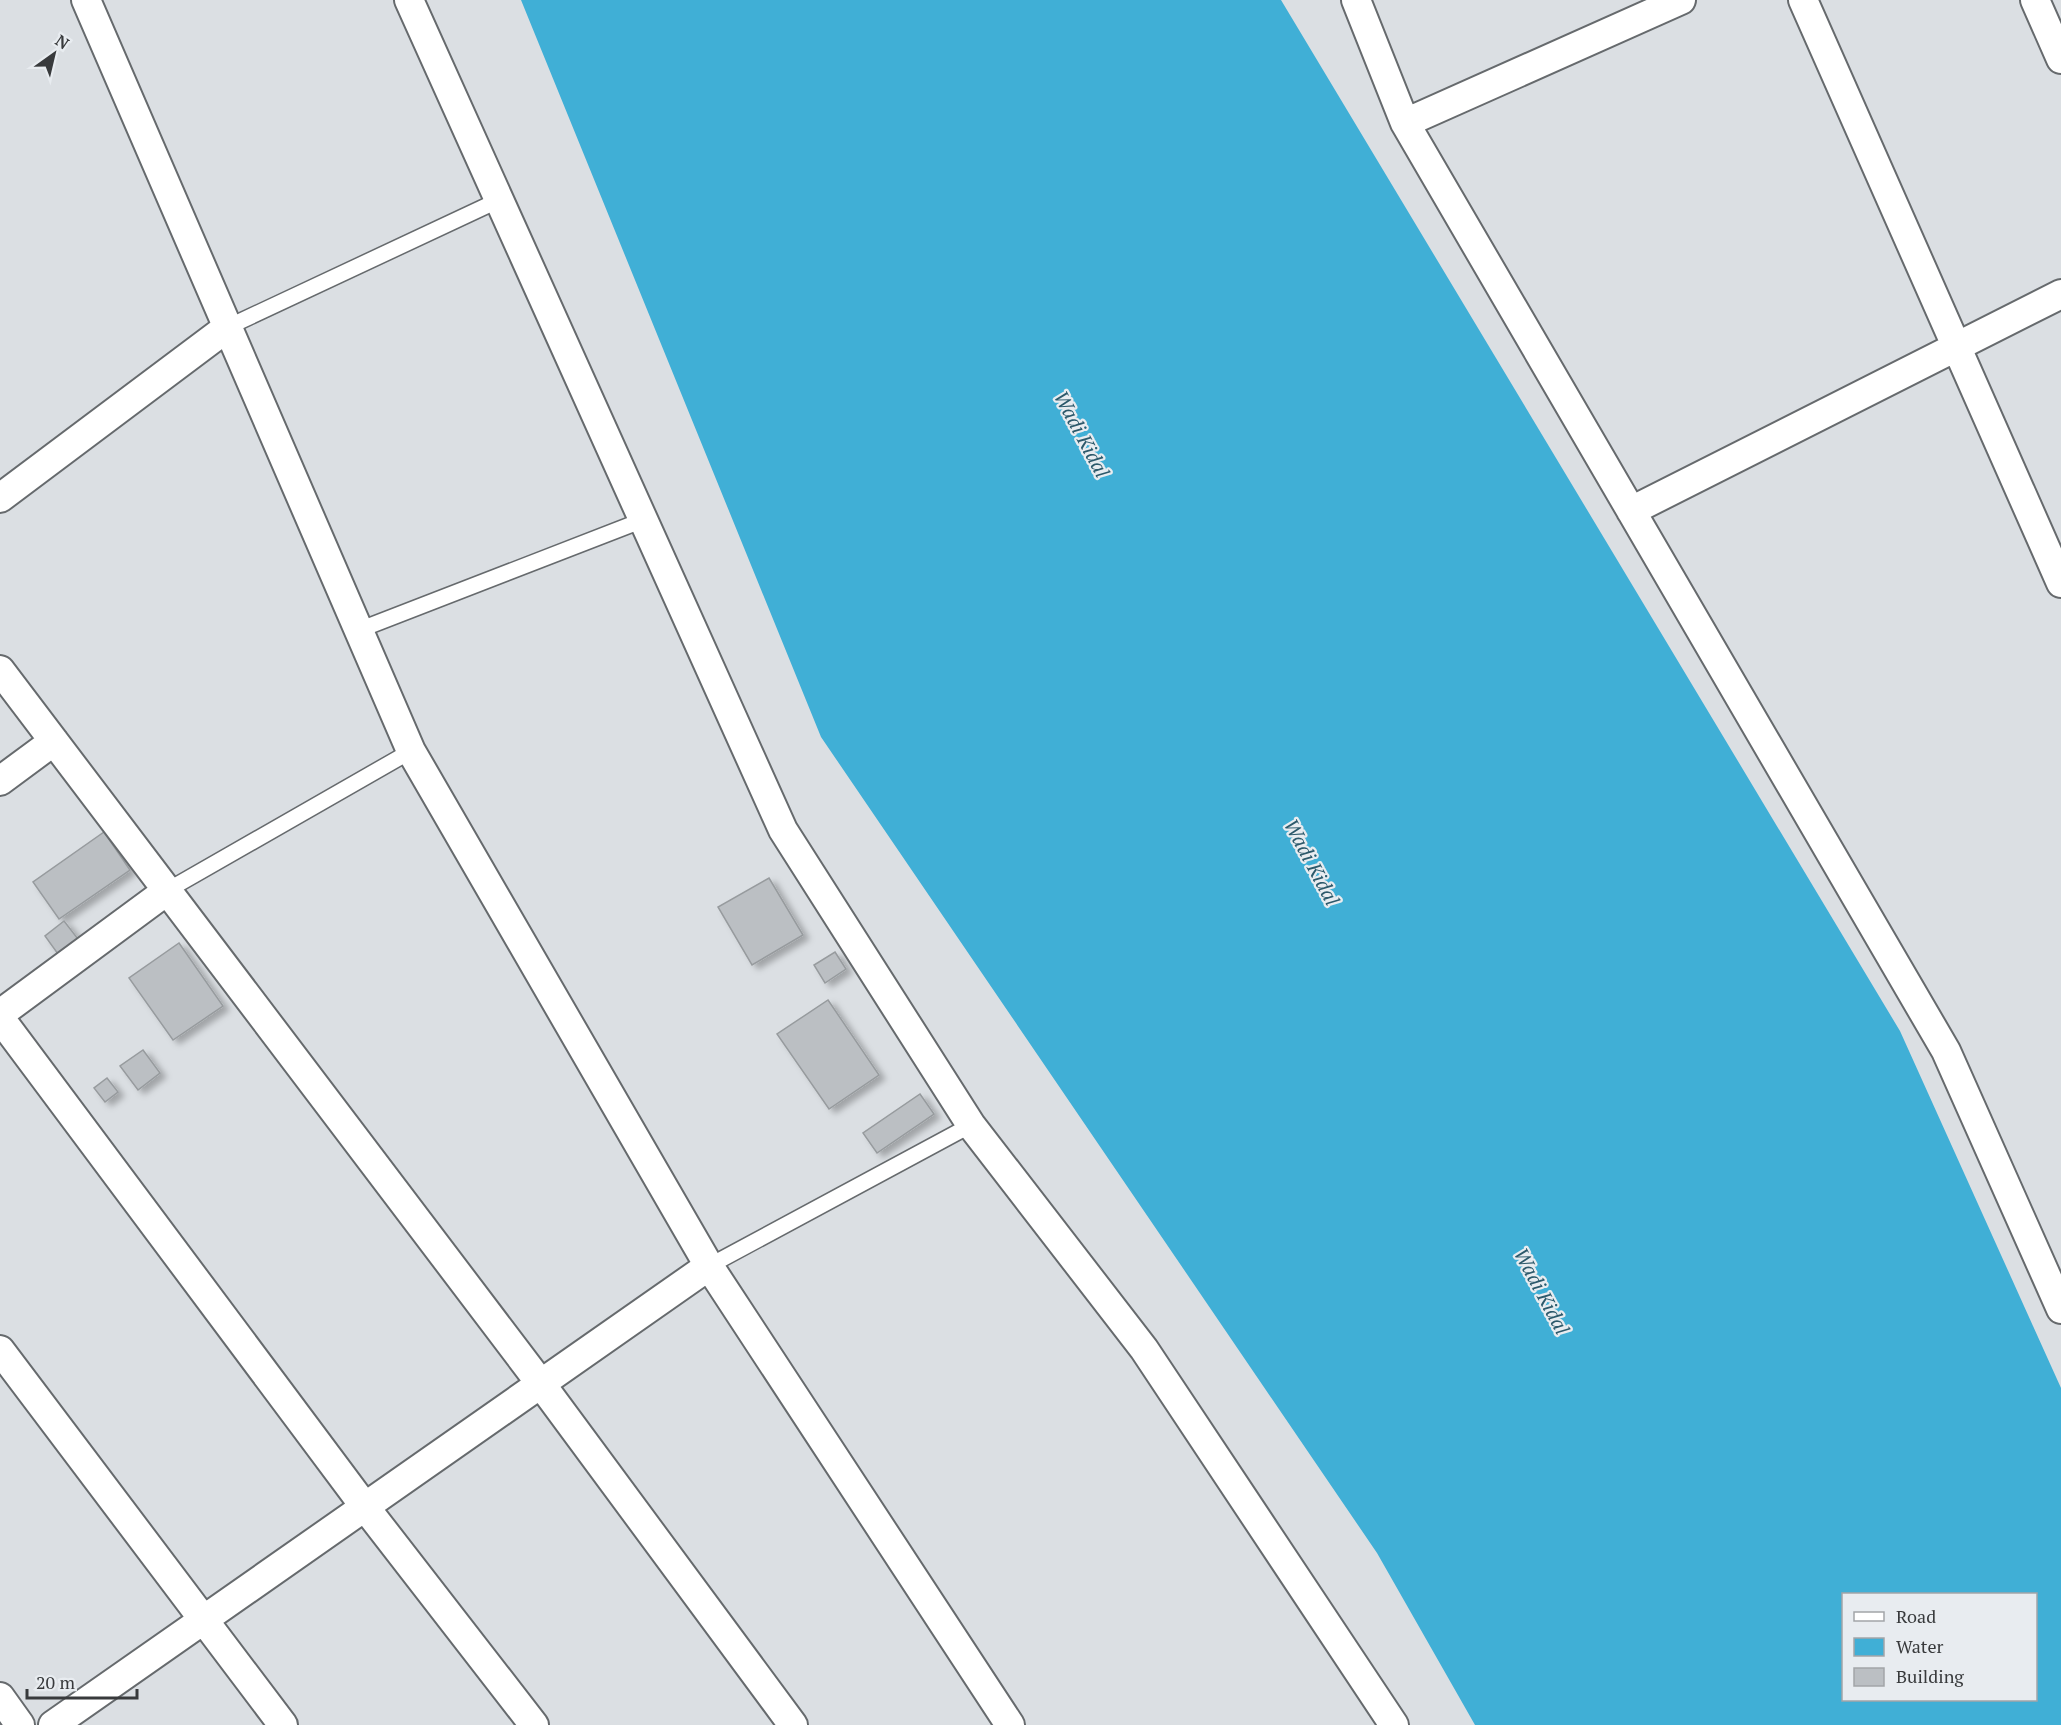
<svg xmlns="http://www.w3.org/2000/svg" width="2061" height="1725" viewBox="0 0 2061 1725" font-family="'PT Serif',serif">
  <defs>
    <filter id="shadow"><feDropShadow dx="6" dy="4" stdDeviation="3" flood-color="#0004"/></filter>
  </defs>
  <rect width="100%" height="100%" fill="#dbdfe3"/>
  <path fill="#40afd6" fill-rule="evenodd" d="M521,0h760l619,1031 161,357v337h-586l-98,-172 -556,-816zM1844,1594h192v106h-192z"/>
  <path fill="#bbbfc3" stroke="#979b9e" stroke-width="1.5" filter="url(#shadow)" d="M104,832l26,38 -71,49 -26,-37z
    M769,878l34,57 -51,30 -34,-58z
    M64,921l14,18 -20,15 -13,-18z
    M179,943l44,63 -50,34 -44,-62z
    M835,952l11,17 -21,14 -11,-18z
    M828,1000l51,75 -50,34 -52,-75z
    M143,1050l17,23 -22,17 -18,-24z
    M107,1078l11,14 -13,10 -11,-14z
    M920,1094l14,20 -57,39 -14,-20z"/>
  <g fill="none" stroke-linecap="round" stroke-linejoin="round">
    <defs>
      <path id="lane" d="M228,327l271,-127
        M359,630l284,-110
        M168,890l243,-139
        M709,1266l262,-141"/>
      <path id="street" d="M86,0l325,751 298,515 301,459
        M409,0l374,830 188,295 173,224 250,376
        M1356,0l49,123 541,928 115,258
        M1803,0l258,583
        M2035,0l26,59
        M1405,123l276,-123
        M0,498l228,-171
        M1631,511l430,-217
        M0,670l541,714 252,341
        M0,781l54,-40
        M0,1014l168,-124
        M0,1018l365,489 169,218
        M0,1350l283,375
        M0,1697l20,28
        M53,1725l656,-459"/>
    </defs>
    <use href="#lane" stroke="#666a6d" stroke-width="18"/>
    <use href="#street" stroke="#666a6d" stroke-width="32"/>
    <use href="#lane" stroke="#fff" stroke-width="15"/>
    <use href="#street" stroke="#fff" stroke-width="28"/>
  </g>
  <g text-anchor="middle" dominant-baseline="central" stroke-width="4.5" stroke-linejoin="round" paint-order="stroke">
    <g font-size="20" font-style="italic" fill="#2c596b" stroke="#e8ecf0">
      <text transform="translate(1082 434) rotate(62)">Wadi Kidal</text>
      <text transform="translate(1312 862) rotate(62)">Wadi Kidal</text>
      <text transform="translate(1542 1291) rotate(62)">Wadi Kidal</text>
    </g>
  </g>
  <rect x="1842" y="1593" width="195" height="108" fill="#e8ecf0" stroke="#a2a5a8" stroke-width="1.5"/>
  <rect x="1854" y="1612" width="30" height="9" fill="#ffffff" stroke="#a2a5a8" stroke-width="1.5"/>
  <text x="1896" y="1623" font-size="18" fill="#383a3c">Road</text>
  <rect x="1854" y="1638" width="30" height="18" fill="#40afd6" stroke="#a2a5a8" stroke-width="1.5"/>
  <text x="1896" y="1653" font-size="18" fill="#383a3c">Water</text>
  <rect x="1854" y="1668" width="30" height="18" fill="#bbbfc3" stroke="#a2a5a8" stroke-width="1.5"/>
  <text x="1896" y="1683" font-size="18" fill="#383a3c">Building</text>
  <g transform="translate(54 54) rotate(34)" stroke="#e8ecf0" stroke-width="4.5" paint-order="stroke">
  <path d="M0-4.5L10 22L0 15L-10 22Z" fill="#383a3c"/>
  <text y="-9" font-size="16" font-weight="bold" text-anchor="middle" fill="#383a3c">N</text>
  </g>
  <path d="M27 1689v9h110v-9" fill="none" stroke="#383a3c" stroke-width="3"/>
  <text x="36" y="1689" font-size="18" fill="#383a3c" stroke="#e8ecf0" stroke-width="4.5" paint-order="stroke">20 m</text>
</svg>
